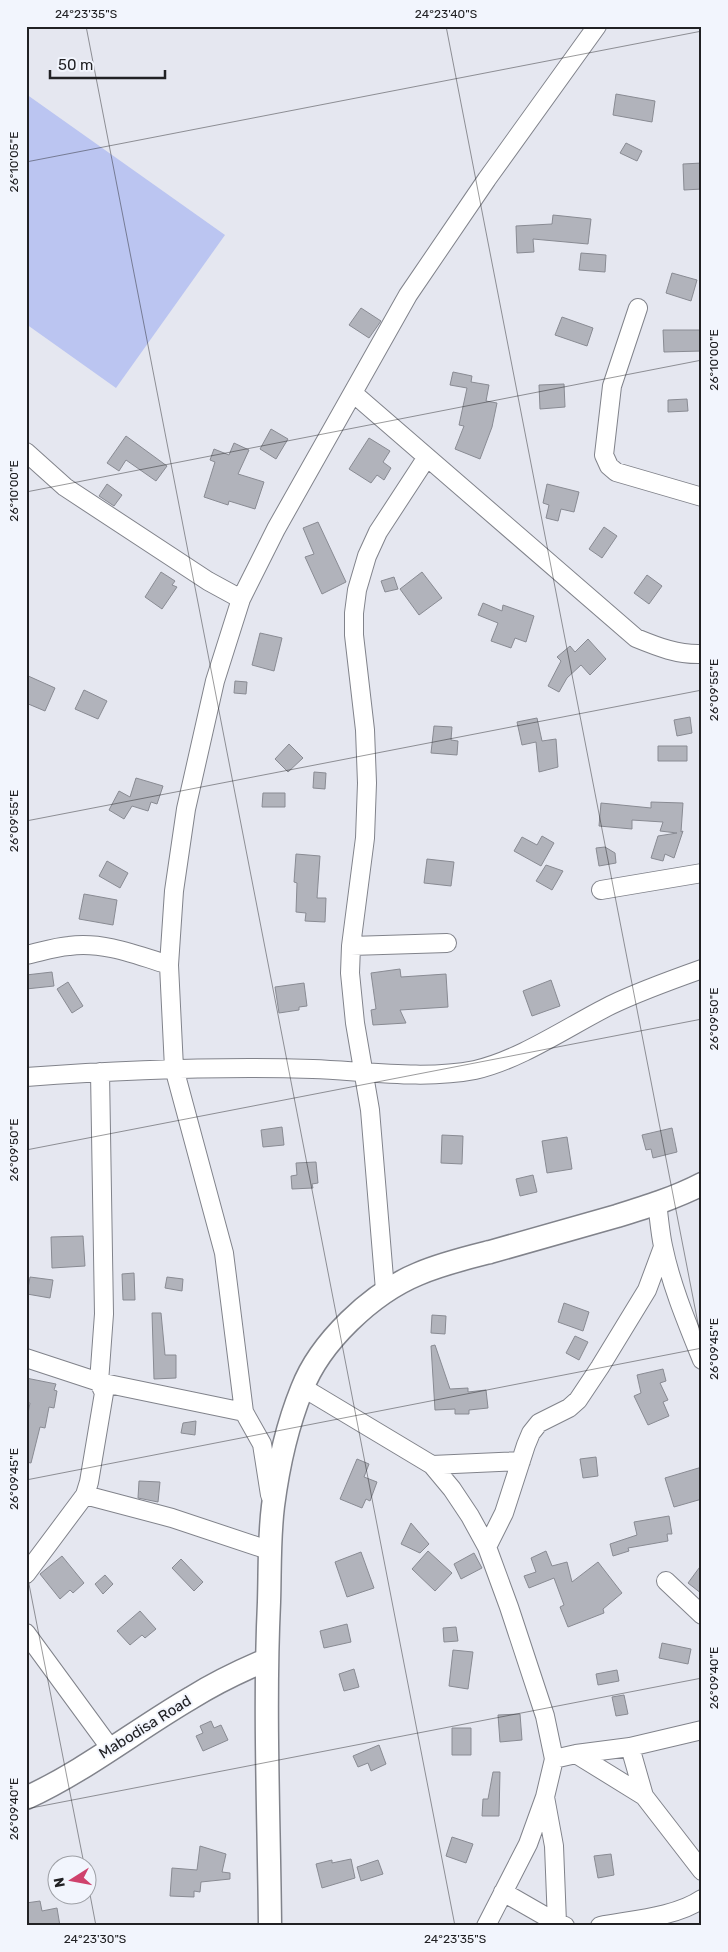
<svg xmlns="http://www.w3.org/2000/svg" width="728" height="1952" viewBox="0 0 728 1952" font-family="Rubik,sans-serif">
  <rect width="100%" height="100%" fill="#e5e7f0"/>
  <path fill="#bbc5f1" d="M26,94l199,141 -109,153 -90,-64z"/>
  <path fill="#b1b3bb" stroke="#898b93" d="M616,94l39,7 -3,21 -39,-7z
    M626,143l16,8 -5,10 -17,-8z
    M702,163v26l-18,1 -1,-26z
    M553,215l38,4 -3,25 -55,-5 1,13 -17,1 -1,-27 36,-2z
    M581,253l25,2 -1,17 -26,-2z
    M672,273l25,7 -6,21 -25,-8z
    M361,308l20,13 -12,17 -20,-13z
    M562,317l31,11 -6,18 -32,-11z
    M663,330h39v21l-38,1z
    M453,372l19,4 -1,6 18,3 -3,16 11,2 -5,24 -12,32 -25,-10 9,-23 -5,-1 8,-37 -17,-3z
    M564,384l1,23 -25,2 -1,-24z
    M687,399l1,12 -20,1v-12z
    M271,429l17,10 -12,20 -16,-10z
    M126,436l41,30 -11,15 -30,-21 -7,11 -12,-8z
    M369,438l21,13 -7,11 8,6 -7,12 -7,-5 -6,8 -22,-14z
    M234,443l15,7 -11,24 26,8 -9,27 -26,-8 -1,4 -24,-8 11,-35 -5,-2 4,-11 15,6z
    M107,484l15,11 -8,11 -15,-10z
    M547,484l32,8 -5,20 -13,-3 -3,12 -12,-3 3,-13 -6,-2z
    M318,522l28,60 -24,12 -17,-37 9,-3 -11,-26z
    M604,527l13,9 -15,22 -13,-9z
    M161,572l14,9 -3,4 5,2 -15,22 -17,-12z
    M422,572l20,26 -23,17 -19,-26z
    M647,575l15,11 -13,18 -15,-11z
    M394,577l4,12 -13,3 -4,-11z
    M483,603l19,8 1,-6 31,11 -8,26 -11,-4 -4,10 -20,-7 7,-18 -20,-8z
    M260,633l22,5 -8,33 -22,-6z
    M588,639l18,20 -16,16 -9,-10 -14,13 -8,14 -11,-6 13,-25 -4,-4 13,-11 5,6z
    M26,675l29,13 -10,23 -19,-8z
    M235,681l12,1 -1,12 -12,-1z
    M84,690l23,11 -9,18 -23,-10z
    M690,717l2,16 -15,3 -3,-16z
    M537,718l5,23 14,-2 2,28 -19,5 -3,-30 -14,3 -5,-23z
    M434,726l18,1 -1,13 7,1 -1,14 -26,-2z
    M289,744l14,14 -15,14 -13,-13z
    M658,746h29v15h-29z
    M314,772l12,1 -1,16 -12,-1z
    M136,778l27,8 -6,18 -6,-2 -3,9 -16,-5 -8,13 -15,-9 10,-19 11,6z
    M263,793h22v14h-23z
    M651,802l32,1 -2,29 2,-1 -9,27 -9,-4 -2,7 -12,-3 7,-22 19,-3 -17,-2 3,-9 -31,-2v9l-33,-3 2,-23 50,5z
    M542,836l12,7 -13,23 -27,-15 8,-14 15,8z
    M605,847l10,6 1,10 -17,3 -3,-18z
    M296,854l24,2 -3,42h9l-1,24 -20,-1 1,-8 -10,-1 1,-29 -3,-1z
    M427,859l27,3 -3,24 -27,-3z
    M107,861l21,12 -8,15 -21,-12z
    M546,865l17,6 -11,19 -16,-9z
    M84,894l33,6 -4,25 -34,-6z
    M400,969l1,8 45,-3 2,33 -48,3 6,13 -33,2 -2,-15 5,-1 -5,-36z
    M52,972l2,14 -28,3v-14z
    M551,980l9,26 -28,10 -9,-25z
    M68,982l15,24 -11,7 -15,-24z
    M304,983l3,23 -8,1v3l-20,3 -4,-26z
    M282,1127l2,18 -21,2 -2,-17z
    M672,1128l5,24 -24,6 -2,-9 -5,1 -4,-15z
    M442,1135l21,1 -1,28 -21,-1z
    M567,1137l5,32 -25,4 -5,-32z
    M316,1162l2,21 -6,1 1,4 -21,1 -1,-13 6,-1 -1,-12z
    M533,1175l4,17 -17,4 -4,-17z
    M83,1236l2,30 -33,2 -1,-31z
    M134,1273l1,27h-12l-1,-26z
    M30,1277l23,3 -3,18 -23,-4z
    M167,1277l16,2 -1,12 -17,-3z
    M564,1303l25,9 -6,19 -25,-9z
    M152,1313h9l4,42h11v23l-22,1z
    M432,1315l14,1 -1,18 -14,-1z
    M575,1336l13,6 -9,18 -13,-7z
    M435,1345l15,44 18,-1v4l18,-2 2,18 -19,2v4h-14v-5l-20,1 -4,-64z
    M663,1369l3,12 -6,2 8,17 -5,2 6,14 -21,9 -14,-29 7,-3 -4,-18z
    M26,1378l30,6 -2,6 3,1 -3,17 -5,-1 -4,21 -5,-1 -9,36 -5,-1v-38l4,-21 -4,-1z
    M196,1421l-1,14 -14,-2 2,-10z
    M596,1457l2,19 -15,2 -3,-19z
    M357,1459l12,5 -5,13 13,5 -7,19 -4,-2 -4,9 -22,-9z
    M702,1467v32l-28,8 -9,-29z
    M139,1481l21,1 -2,20 -20,-4z
    M669,1516l3,18h-5l1,7 -40,7 1,3 -16,5 -3,-12 27,-9 -3,-13z
    M411,1523l18,21 -9,9 -19,-9z
    M428,1551l24,22 -17,18 -23,-22z
    M546,1551l6,15 15,-4 5,20 26,-20 24,31 -19,16 1,4 -36,14 -8,-20 4,-2 -10,-27 -25,10 -5,-12 12,-4 -5,-14z
    M361,1552l13,36 -27,9 -12,-35z
    M474,1553l8,15 -21,11 -7,-15z
    M62,1556l22,27 -11,10 -3,-3 -10,9 -20,-25z
    M181,1559l22,23 -9,9 -22,-23z
    M702,1564v30l-14,-11z
    M105,1575l8,9 -10,10 -8,-10z
    M140,1611l16,18 -11,9 -3,-3 -12,10 -13,-14z
    M347,1624l4,18 -27,6 -4,-17z
    M456,1627l2,14 -14,1 -1,-14z
    M662,1643l29,6 -3,15 -29,-6z
    M453,1650l20,2 -5,37 -19,-3z
    M354,1669l5,18 -15,4 -5,-17z
    M617,1670l2,11 -21,4 -2,-11z
    M624,1695l4,19 -12,2 -4,-19z
    M520,1714l2,26 -22,2 -2,-27z
    M211,1721l3,7 7,-3 7,15 -25,11 -7,-15 7,-3 -3,-7z
    M452,1728h19v27h-19z
    M379,1745l7,19 -15,7 -3,-8 -10,4 -5,-11z
    M493,1772h7l-1,44h-17l1,-17h5z
    M452,1837l21,7 -7,19 -20,-7z
    M200,1846l26,8 -4,18 8,1v6l-29,3 -1,10 -6,-1v6l-24,-1 2,-28 25,2z
    M611,1854l3,21 -16,3 -4,-22z
    M351,1859l4,19 -33,10 -6,-24 16,-4v3z
    M378,1860l5,14 -22,7 -4,-14z
    M40,1901l2,10 15,-3 3,18h-34v-23z"/>
  <g fill="none" stroke-linecap="round" stroke-linejoin="round">
    <defs>
      <path id="minor" d="M638,308l-26,78 -8,69 5,11 7,6 86,25
        M353,393l283,245c22,9 42,17 66,16
        M26,452l39,35 143,94 33,18
        M601,890l101,-17
        M351,946l96,-3
        M26,955c14,-3 29,-8 43,-9 33,-5 68,9 100,19
        M100,1072l4,242 -5,68 5,11 -15,89 -4,13 87,23 99,33
        M26,1077c96,-7 191,-11 287,-8 51,2 112,11 162,1 45,-10 94,-44 136,-65 29,-14 60,-25 91,-36
        M657,1203c2,14 3,29 6,43 8,39 24,77 39,114
        M385,1290l-15,-180 -15,-87 -5,-50 1,-27 14,-108 2,-55 -2,-53 -11,-95v-22l3,-23 10,-34 11,-24 49,-75
        M26,1358l73,24 145,30
        M302,1387l130,78 20,24 18,27 17,31 22,60 36,109 9,43 22,-5 68,42 58,75
        M432,1465l89,-4
        M270,1495l-8,-51 -18,-32 -20,-159 -50,-185 -5,-103 5,-74 12,-82 29,-128 26,-82 35,-70 132,-234 79,-116 110,-153
        M487,1547l17,-34 22,-68 5,-12 8,-10 30,-15 9,-8 22,-33 47,-77 16,-43
        M26,1574l59,-79
        M666,1581l36,34
        M26,1633l85,116
        M630,1747l14,49
        M576,1754l54,-7 72,-17
        M554,1759l-9,38 9,49 3,77 8,3
        M503,1892l54,31
        M486,1926l42,-82 17,-47
        M600,1926c31,-6 76,-9 102,-27"/>
      <path id="tertiary" d="M26,1798c59,-27 110,-68 165,-100 24,-15 49,-27 75,-38
        M270,1926c-1,-108 -6,-216 -1,-324 1,-32 0,-64 4,-96 5,-39 14,-80 29,-117 18,-47 70,-96 116,-115 23,-10 48,-16 72,-22 43,-12 85,-24 127,-36 29,-9 58,-18 85,-32"/>
    </defs>
    <use href="#minor" stroke="#81838b" stroke-width="20"/>
    <use href="#tertiary" stroke="#81838b" stroke-width="25"/>
    <use href="#minor" stroke="#fff" stroke-width="18"/>
    <use href="#tertiary" stroke="#fff" stroke-width="22"/>
  </g>
  <path fill="none" stroke="#212124" stroke-width="1" stroke-opacity="0.45" d="M86,26l369,1900M446,26l256,1318M26,162l676,-131M26,492l676,-132M26,821l676,-131M26,1150l676,-131M26,1480l676,-132M26,1569l58,295M26,1809l676,-131M88,1884l8,42"/>
  <g text-anchor="middle" dominant-baseline="central" stroke-width="4" stroke-linejoin="round" paint-order="stroke">
    <g font-size="15" fill="#212124" stroke="#f2f5fd">
      <text transform="translate(145 1727) rotate(-32)">Mabodisa Road</text>
    </g>
  </g>
  <rect width="728" height="1952" fill="none" stroke="#f2f5fd" stroke-width="55"/>
  <g transform="translate(72 1880) rotate(259)"><circle r="24" fill="#f2f5fd" stroke="#9ea0a6"/>
  <path d="M0-4L9 19L0 12L-9 19Z" fill="#cf416c"/>
  <text y="-8" font-size="14" font-weight="bold" text-anchor="middle" fill="#212124">N</text>
  </g>
  <path d="M50 70v8h115v-8" fill="none" stroke="#212124" stroke-width="2.5"/>
  <text x="58" y="70" font-size="15" fill="#212124" stroke="#f2f5fd" stroke-width="4" paint-order="stroke">50 m</text>
  <rect x="28" y="28" width="672" height="1896" fill="none" stroke="#212124" stroke-width="2"/>
  <g font-size="12" text-anchor="middle" fill="#212124">
    <text x="86" y="18">24°23'35"S</text>
    <text x="446" y="18">24°23'40"S</text>
    <text transform="translate(14 162) rotate(-90)" y="4">26°10'05"E</text>
    <text transform="translate(714 360) rotate(-90)" y="4">26°10'00"E</text>
    <text transform="translate(14 491) rotate(-90)" y="4">26°10'00"E</text>
    <text transform="translate(714 690) rotate(-90)" y="4">26°09'55"E</text>
    <text transform="translate(14 821) rotate(-90)" y="4">26°09'55"E</text>
    <text transform="translate(714 1019) rotate(-90)" y="4">26°09'50"E</text>
    <text transform="translate(14 1150) rotate(-90)" y="4">26°09'50"E</text>
    <text transform="translate(714 1349) rotate(-90)" y="4">26°09'45"E</text>
    <text transform="translate(14 1479) rotate(-90)" y="4">26°09'45"E</text>
    <text transform="translate(714 1678) rotate(-90)" y="4">26°09'40"E</text>
    <text transform="translate(14 1809) rotate(-90)" y="4">26°09'40"E</text>
    <text x="95" y="1943">24°23'30"S</text>
    <text x="455" y="1943">24°23'35"S</text>
  </g>
</svg>
